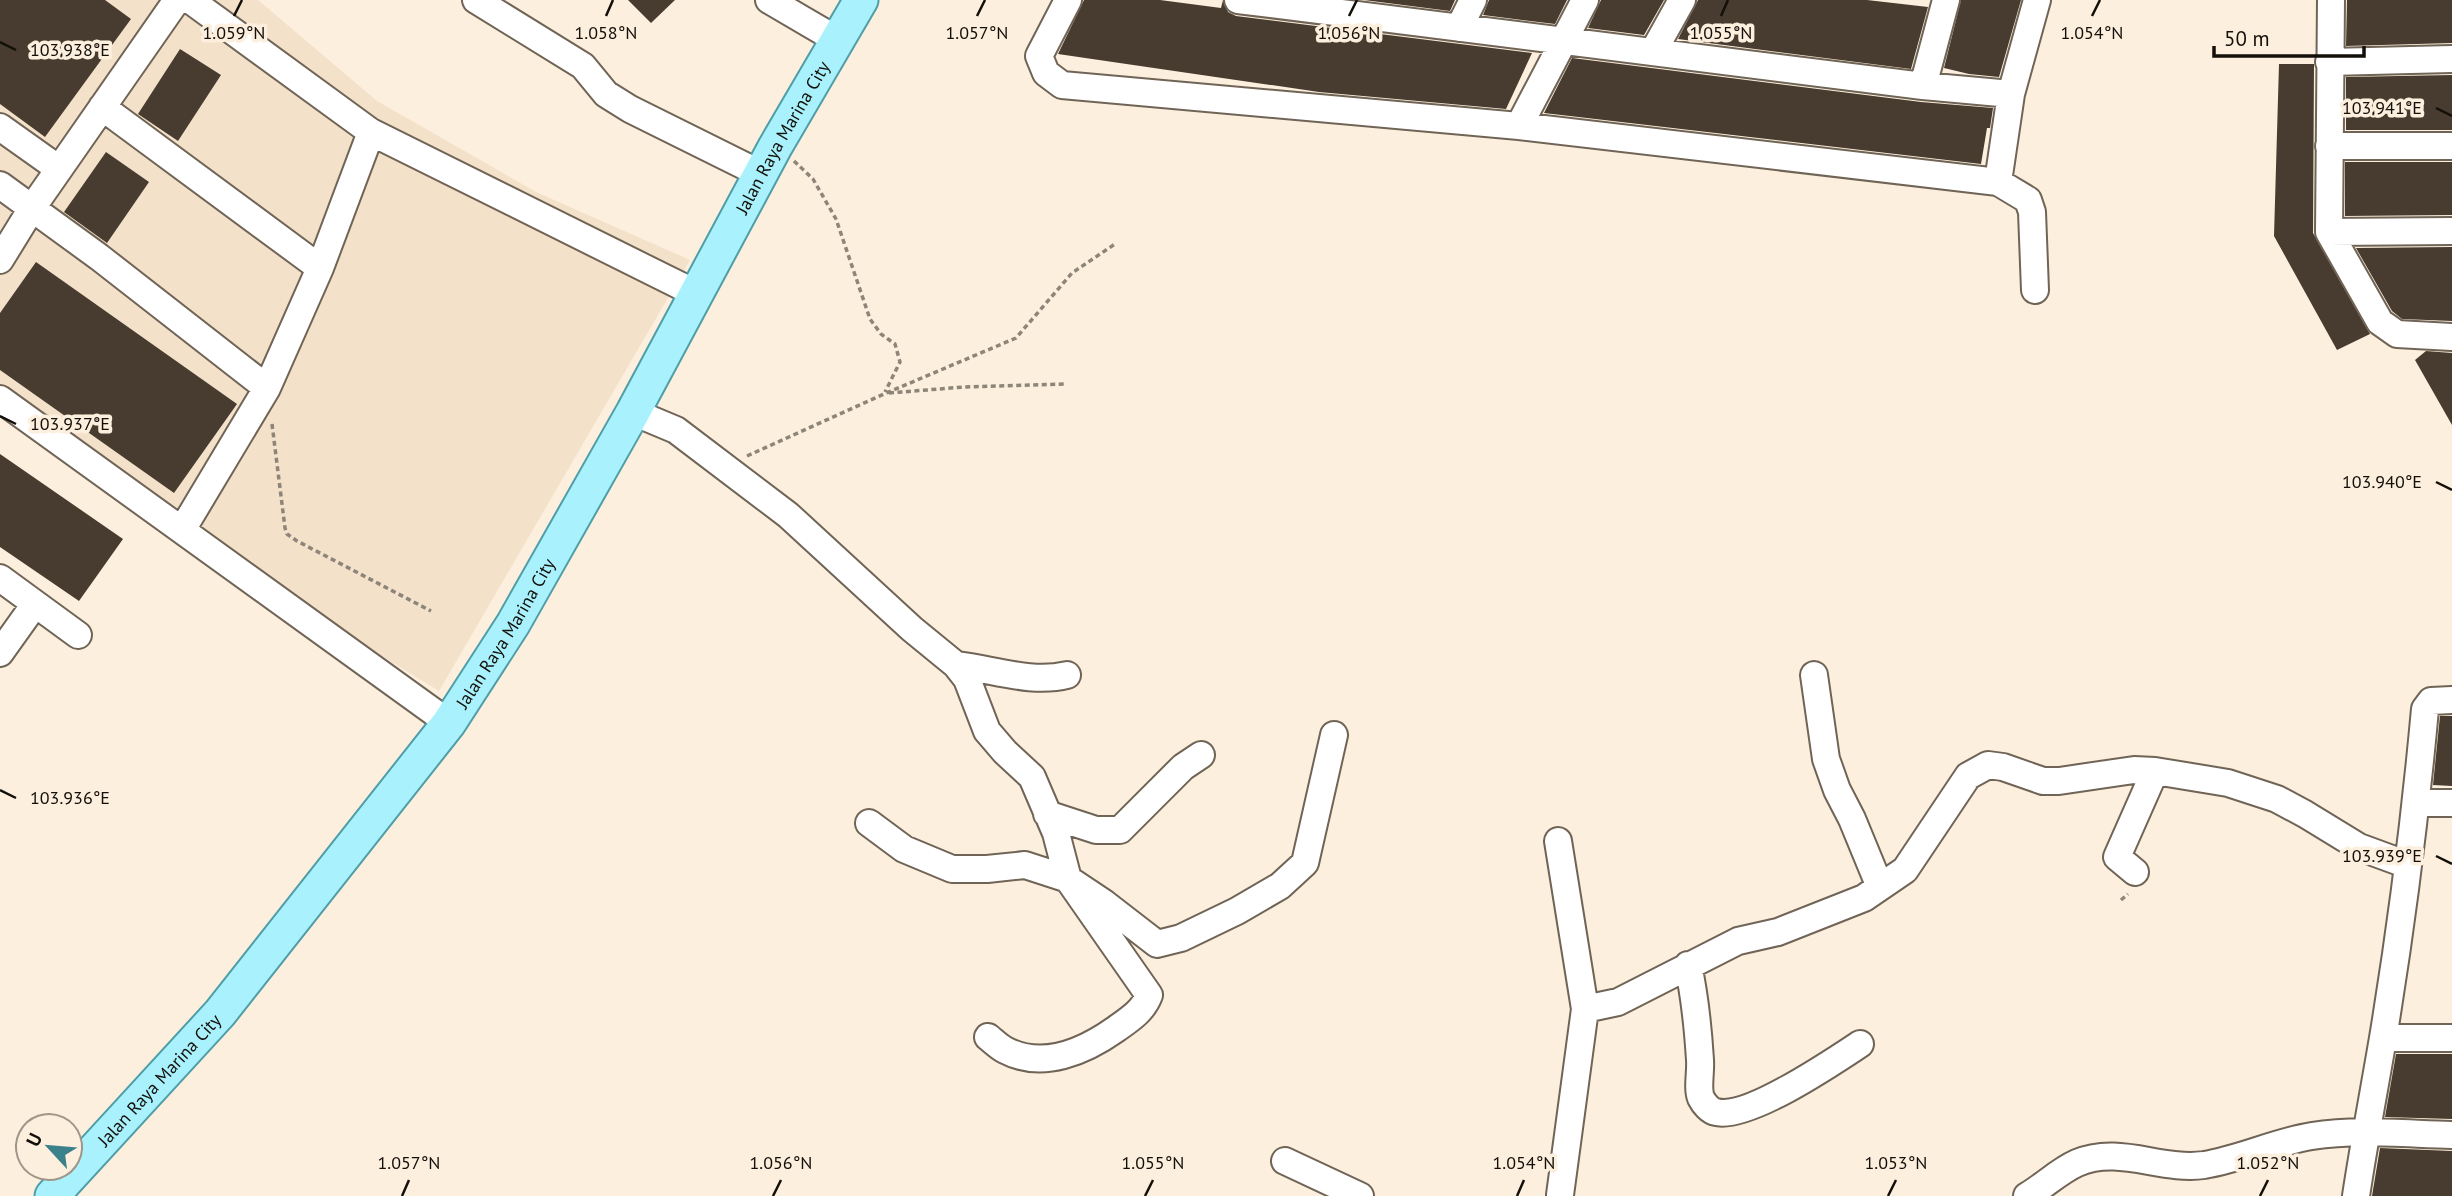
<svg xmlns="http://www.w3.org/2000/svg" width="2452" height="1196" viewBox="0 0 2452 1196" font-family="'PT Sans',sans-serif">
  <rect width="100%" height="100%" fill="#fcefde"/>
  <path fill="#f3e1ca" d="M0,0h258l119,101 159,91 154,68 -251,431 -215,-131 -224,-158z"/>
  <path fill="#473c2f" d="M0,0h105l26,19 -86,118 -45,-33z
    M628,0h47l-24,23z
    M1084,0h76l61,8 2,-8 5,12 8,4 296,37 -26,56 -187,-17 -261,-38z
    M1364,0h91l-5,11z
    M1489,0h78l-12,24 -72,-9z
    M1601,0h63l-20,35 -56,-7z
    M1698,0h169l61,7 -17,62 -233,-30z
    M1961,0h60l-22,77 -30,-3 -25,-6z
    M2347,0h105v43l-106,3z
    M180,49l41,26 -43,66 -40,-27z
    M1572,58l349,44 72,6 -3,20h-3l-6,36 -437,-51z
    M2279,64h35l-1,169 57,101 -33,16 -63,-114z
    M2452,75v55h-106v-53z
    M106,152l43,30 -42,61 -43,-31z
    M2345,162h107v53l-107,1z
    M2452,247v74l-50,-2 -10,-8 -36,-63z
    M36,262l201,142 -63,89 -174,-123v-57z
    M2426,351l26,2v72l-37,-65z
    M0,454l123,85 -44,62 -79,-54z
    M2440,716h12v70l-19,-1z
    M2396,1054h56v65l-67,-2z
    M2380,1148l72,3v45h-80z"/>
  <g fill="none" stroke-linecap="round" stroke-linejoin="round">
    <defs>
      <path id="minor" d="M190,0l181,132 326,162
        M476,0l107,66 23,28 24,15 131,65
        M769,0l70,41
        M1068,0l-29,56 7,17 16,12 457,41 479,56 30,18 4,12 3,78
        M1238,0l685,86 88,8
        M2331,0l-2,232 51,90 17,12 55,3
        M1459,28l14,-28
        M1653,52l29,-52
        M2329,62l123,-3
        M1923,86l23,-86
        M102,107l218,161
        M1519,126l66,-126
        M0,127l59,42
        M2329,146h123
        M1998,182l13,-88 26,-94
        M0,185l99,72 168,131 -85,142
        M2329,232l123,-1
        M0,260l32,-52 145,-208
        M267,388l53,-120 51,-136
        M0,399l449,324
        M633,412l43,18 112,85 124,114 44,36 11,14 20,52 18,21 27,25 24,56 12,46 81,116c-6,16 -19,24 -33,34 -31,22 -73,41 -111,21 -6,-3 -12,-9 -17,-13
        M0,578l78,57
        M0,653l35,-49
        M956,665c37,4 75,19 111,10
        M1814,675l12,84 11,31 15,29 28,68
        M2416,803h36
        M1047,814l49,16h24l63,-63 18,-12
        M869,823l35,26 48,20h35l38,-4 43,14 36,24 53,41 24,-6 56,-27 43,-25 25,-23 29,-128
        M1558,841l27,168 -25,186
        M2135,872l-18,-15 38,-86
        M1688,965c7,32 10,63 12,95 1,12 -3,28 1,38 3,6 9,13 15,14 31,8 117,-50 144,-68
        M1585,1009l33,-7 120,-61 40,-9 86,-34 41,-28 63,-94 20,-11 15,2 40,14h16l75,-11 21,1 73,12 49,16 28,15 54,33 49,18
        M2383,1038h69
        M1285,1161l75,35
        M2027,1196c17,-10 32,-25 50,-33 42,-18 84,8 127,2 37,-6 71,-23 108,-29 46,-7 94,-2 140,-1
        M2356,1196c8,-53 18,-105 27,-158 18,-109 32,-219 42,-329l6,-8 21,-1"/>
      <g id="major">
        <path id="s1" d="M52,1196l168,-183 229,-290 64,-99 120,-212 142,-265 86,-147"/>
      </g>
    </defs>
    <use href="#minor" stroke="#706456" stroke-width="30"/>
    <use href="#major" stroke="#4f9da7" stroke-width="37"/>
    <path stroke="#8e8579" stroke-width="3.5" stroke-dasharray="5 3.5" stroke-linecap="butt" d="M794,161l19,18 23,40 34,100 11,15 14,10 5,18 -15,30
      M889,393l75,-6 103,-3
      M272,424l13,104 2,6 10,7 134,70
      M747,456l137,-62 132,-56 56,-65 43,-29
      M2121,900l7,-6"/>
    <use href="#minor" stroke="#fff" stroke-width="26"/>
    <use href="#major" stroke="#a9f2fd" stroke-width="33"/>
  </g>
  <path fill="none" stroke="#130f09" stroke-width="2.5" d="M234,16l8,-16M606,16l7,-16M977,16l8,-16M1349,16l8,-16M1721,16l7,-16M2092,16l8,-16M0,42l16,8M2436,108l16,8M0,416l16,8M2436,482l16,8M0,790l16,8M2436,856l16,8M402,1196l7,-16M773,1196l8,-16M1145,1196l8,-16M1517,1196l7,-16M1888,1196l8,-16M2260,1196l8,-16"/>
  <g text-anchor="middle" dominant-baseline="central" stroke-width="7" stroke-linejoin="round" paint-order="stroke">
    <g font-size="18" fill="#130f09" stroke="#fcefde">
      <text stroke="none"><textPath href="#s1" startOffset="1292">Jalan Raya Marina City</textPath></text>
      <text stroke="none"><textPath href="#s1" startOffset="724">Jalan Raya Marina City</textPath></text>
      <text stroke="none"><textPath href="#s1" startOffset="158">Jalan Raya Marina City</textPath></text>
    </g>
  </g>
  <g font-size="18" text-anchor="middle" fill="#130f09" stroke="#fcefde" stroke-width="7" stroke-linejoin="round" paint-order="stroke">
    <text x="234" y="39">1.059°N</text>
    <text x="606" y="39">1.058°N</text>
    <text x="977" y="39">1.057°N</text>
    <text x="1349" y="39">1.056°N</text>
    <text x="1721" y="39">1.055°N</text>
    <text x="2092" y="39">1.054°N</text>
    <text x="70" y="56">103.938°E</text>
    <text x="2382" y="114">103.941°E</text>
    <text x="70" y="430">103.937°E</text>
    <text x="2382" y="488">103.940°E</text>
    <text x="70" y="804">103.936°E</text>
    <text x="2382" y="862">103.939°E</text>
    <text x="409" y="1169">1.057°N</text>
    <text x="781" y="1169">1.056°N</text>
    <text x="1153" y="1169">1.055°N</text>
    <text x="1524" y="1169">1.054°N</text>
    <text x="1896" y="1169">1.053°N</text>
    <text x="2268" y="1169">1.052°N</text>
  </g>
  <g transform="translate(49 1147) rotate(296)"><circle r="33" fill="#fcefde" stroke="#9f9589" stroke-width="2"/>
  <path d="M0-5L12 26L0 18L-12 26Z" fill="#3b818c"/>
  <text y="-10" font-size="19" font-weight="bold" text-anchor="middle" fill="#130f09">U</text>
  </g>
  <path d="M2214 46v10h150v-10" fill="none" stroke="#130f09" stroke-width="3.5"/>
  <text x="2224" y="46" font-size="21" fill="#130f09" stroke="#fcefde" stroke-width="5" paint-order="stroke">50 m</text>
</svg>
